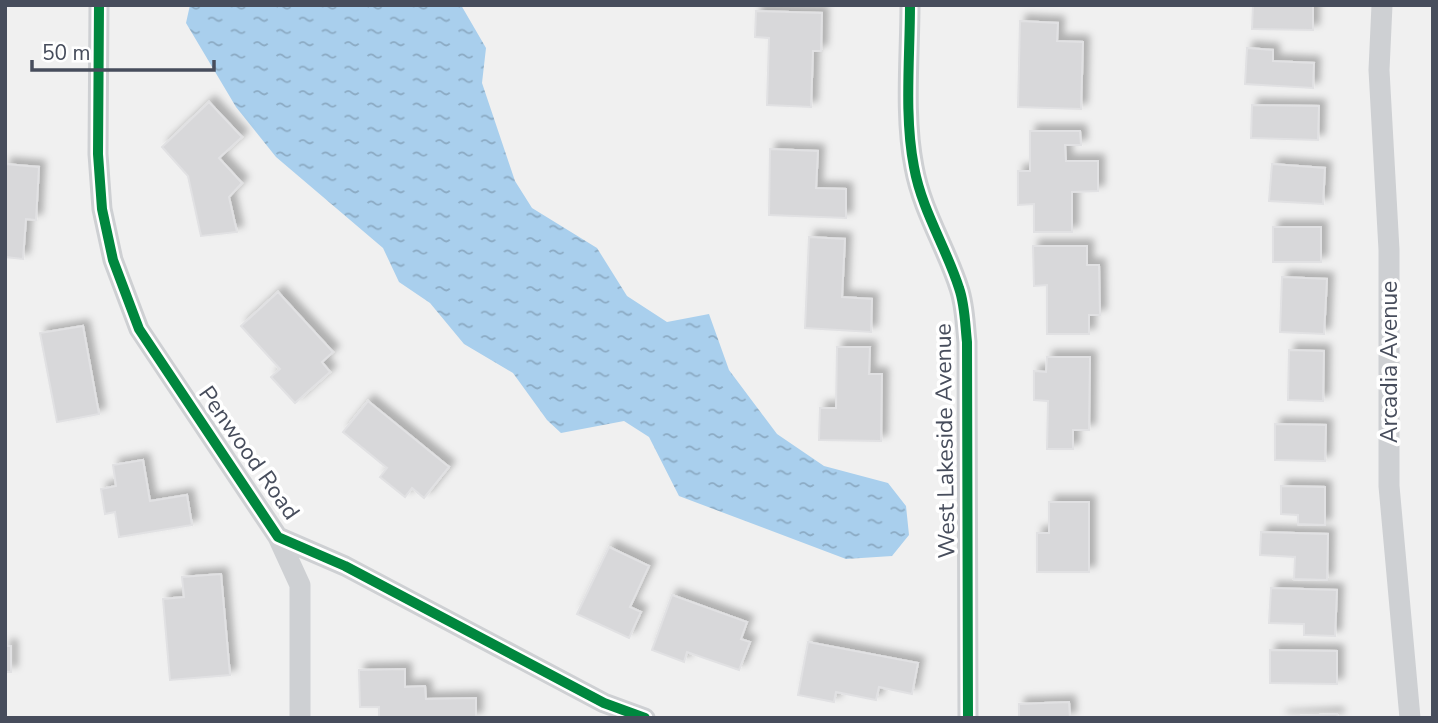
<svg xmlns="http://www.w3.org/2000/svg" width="1438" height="723" viewBox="0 0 1438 723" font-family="'Nunito Sans',sans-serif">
  <defs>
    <pattern id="water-ripples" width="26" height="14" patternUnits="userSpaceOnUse" patternTransform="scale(1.75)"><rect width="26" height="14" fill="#a9cfed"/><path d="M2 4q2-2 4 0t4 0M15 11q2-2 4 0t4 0" fill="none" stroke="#8baac3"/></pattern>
    <filter id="shadow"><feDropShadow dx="6" dy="-6" stdDeviation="3.5" flood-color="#0004"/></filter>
  </defs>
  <rect width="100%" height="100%" fill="#f0f0f0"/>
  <path fill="url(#water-ripples)" d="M190,5h271l25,43 -4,35 33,98 17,27 65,40 30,48 40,26 42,-8 20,56 48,64 47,32 64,17 18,23 3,29 -17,21 -46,3 -167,-63 -30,-59 -25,-16 -63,12 -14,-13 -34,-47 -49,-29 -34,-41 -31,-21 -16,-34 -107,-91 -40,-50 -50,-84z"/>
  <path fill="#d8d8da" stroke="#e1e1e3" stroke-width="2" filter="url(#shadow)" d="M1253,5h60v25l-61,-1z
    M756,11l66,2 -1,38h-8l-2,56 -44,-2 2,-67 -14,-1z
    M1020,21l38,2 -1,18 26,1 -2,67 -63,-2z
    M1247,48l26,2v11l41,2 -1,25 -68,-4z
    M209,102l33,35 -23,21 23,25 -13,14 8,35 -36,4 -13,-60 -26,-29z
    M1252,105l67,1 -1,34 -67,-2z
    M1030,131h50l1,14h-16l1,16h32v30l-26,1v40h-38v-28l-16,1v-34h12z
    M770,149l48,2 -2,37 30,1v29l-77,-3z
    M5,164l34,3 -3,53 -10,-1 -3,40 -18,-2z
    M1272,164l53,4 -2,36 -54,-3z
    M1273,227h48v35h-48z
    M809,237l36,2 -3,58 30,2 -1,33 -66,-4z
    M1033,246h54v19h12l1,50h-11v19h-42v-49l-13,1z
    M1282,277l45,2 -3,55 -44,-2z
    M278,292l55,60 -11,10 8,10 -35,31 -24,-26 9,-8 -39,-43z
    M83,326l16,88 -42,8 -17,-89z
    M837,347h33l-1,27h13l-1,67 -62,-1 1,-32h16z
    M1289,350l35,1 -1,50 -35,-1z
    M1047,357h43l-1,73h-16v19h-26l1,-48 -14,-1v-29l12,1z
    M368,401l81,66 -25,31 -12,-10 -7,9 -25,-20 7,-9 -44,-36z
    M1275,424l51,1 -1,36 -50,-1z
    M143,460l7,41 37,-6 5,30 -73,12 -4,-25 -10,2 -4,-25 15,-3 -3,-21z
    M1281,486l44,1v38l-27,-1v-9l-17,-1z
    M1049,502h40v70h-52v-39h12z
    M1261,532l67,2 -1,46 -33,-1 1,-22 -35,-2z
    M609,547l40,19 -19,41 11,5 -12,26 -52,-24z
    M221,574l9,101 -60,5 -7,-81 21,-2 -2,-20z
    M1271,588l66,2 -2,46 -31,-1v-11l-35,-1z
    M672,595l75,27 -6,17 9,3 -11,28 -52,-18 -3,10 -32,-12z
    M808,642l110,21 -6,31 -33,-7 -3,13 -40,-8 -2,10 -36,-7z
    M5,646h6v26h-6z
    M1270,650l67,1v33l-67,-1z
    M405,669v18l20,-1 1,13 50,-1v20h-97v-11h-19l-1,-37z
    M1069,702l1,16h-51v-14z
    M1337,714l1,4h-57v-1z"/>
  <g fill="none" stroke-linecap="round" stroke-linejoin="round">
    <path stroke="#ced0d3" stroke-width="21" d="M99,5l-1,149 4,55 11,51 26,69 139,208 67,29 259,137 41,15
      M910,5c0,52 -6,111 4,162 8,44 32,80 45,121 6,17 6,36 8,54l1,376
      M1382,5l-3,65 10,180v236l21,232
      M278,537l22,48v133"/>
    <defs>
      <path id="cycleway" d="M99,5l-1,149 4,55 11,51 26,69 139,208 67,29 259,137 41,15
        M910,5c0,52 -6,111 4,162 8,44 32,80 45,121 6,17 6,36 8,54l1,376"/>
    </defs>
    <use href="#cycleway" stroke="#fff" stroke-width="15"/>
    <use href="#cycleway" stroke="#00873e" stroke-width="10"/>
  </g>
  <g text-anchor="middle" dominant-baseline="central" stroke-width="7" stroke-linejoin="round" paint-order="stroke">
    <g font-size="23" fill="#474d5c" stroke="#fff">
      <text transform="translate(1389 362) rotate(-90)">Arcadia Avenue</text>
      <text transform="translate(945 441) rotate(-91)">West Lakeside Avenue</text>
      <text transform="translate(249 453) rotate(55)">Penwood Road</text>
    </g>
  </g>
  <rect width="1438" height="723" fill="none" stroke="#474d5c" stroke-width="14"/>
  <path d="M32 60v10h182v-10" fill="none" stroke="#474d5c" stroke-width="3.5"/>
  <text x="42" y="60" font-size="21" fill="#474d5c" stroke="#ffffff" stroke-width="5" paint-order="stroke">50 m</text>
</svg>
